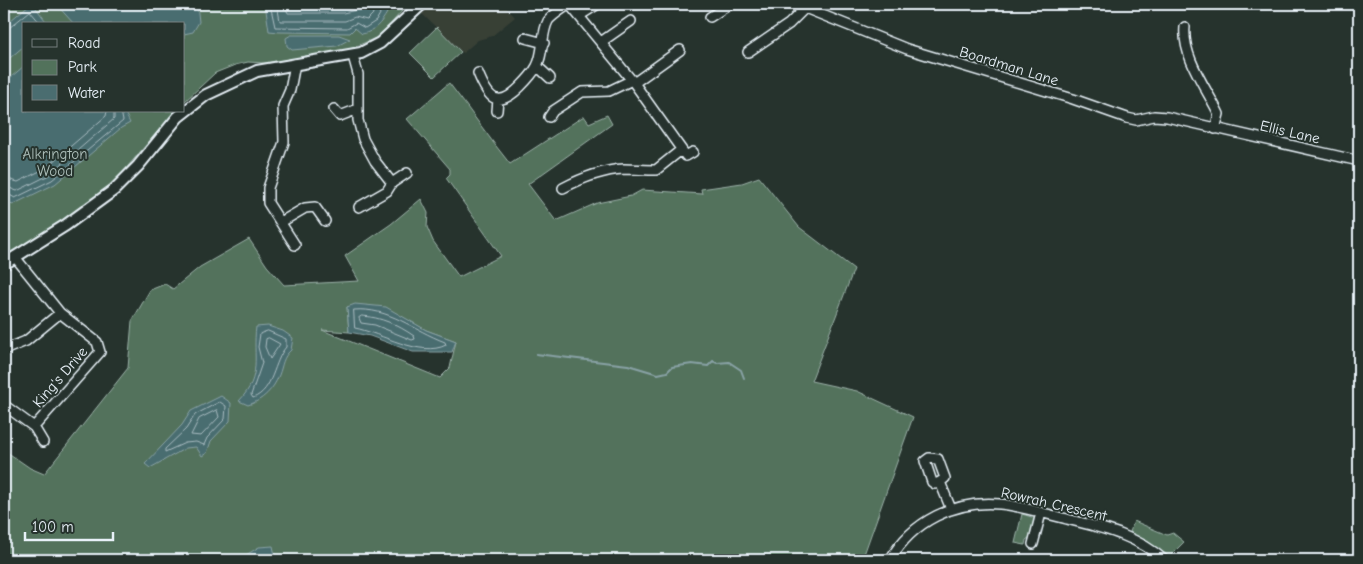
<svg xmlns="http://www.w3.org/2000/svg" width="1363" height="564" viewBox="0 0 1363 564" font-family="'Comic Neue',sans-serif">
  <rect width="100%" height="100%" fill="#26332d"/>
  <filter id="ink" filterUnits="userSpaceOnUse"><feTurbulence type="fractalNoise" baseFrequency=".02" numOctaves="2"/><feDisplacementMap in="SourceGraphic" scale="10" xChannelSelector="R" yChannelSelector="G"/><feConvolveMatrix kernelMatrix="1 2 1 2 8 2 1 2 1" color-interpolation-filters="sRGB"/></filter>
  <g filter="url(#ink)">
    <path fill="#383f36" d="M433,4h70l12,13 -23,19 -14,4 -15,13 -41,-39z"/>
    <path fill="#52725b" stroke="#9db2aa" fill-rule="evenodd" d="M4,4h393l5,7 -22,25 -37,16 -79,11 -16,-1 -13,3 -20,8 -31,29v-78h-160v87h151l-70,82 -101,64z
      M437,27l24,25 -27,25 -24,-24z
      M449,83c21,27 40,55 61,81l74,-48 5,7 18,-8 5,9 -84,60 28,37 41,-18 34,-7 11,-6 60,4 -1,-5 41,-6 17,-6 40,50 55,42 -43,112 46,10 56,26 -51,143h-858v-110l26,18 14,6 84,-106 4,-47 18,-31 15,-6 8,5 27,-22 49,-28 18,27 17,19 75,-4 -14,-25 46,-32 30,-25 7,14 -1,14 6,14 26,36 42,-21 -55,-78 4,-4v-5l-43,-50zM347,307l44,4 35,19 30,11 -6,27 -10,10 -118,-48 27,2z
      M1022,514l16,5 -6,17 -6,4 -1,5 -10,-2z
      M1134,521l33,14 6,-2 11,9 -15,15 -39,-25z"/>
    <path fill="#4a6d70" stroke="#89a2a6" d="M30,4h3l15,20h-24v22l-20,17v-37z
      M56,4h141l2,18 -6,10 -9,2v-10h-110z
      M265,4h114l8,9c-6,10 -13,19 -25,21l-7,-6 -5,5 -71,-1 -10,-1z
      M291,35h48l11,4 -13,7 -45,4 -5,-4 -1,-8z
      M24,66v45h100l6,12 -9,5 -66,56 -43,21 -8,-10v-112z
      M355,304l31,3 40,23 30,11 -4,11h-39l-43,-16 -21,-4 -2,-25z
      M268,326l15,5 10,7 -2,12c-9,8 -8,15 -12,25 -5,14 -17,26 -31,30l-9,-4c24,-25 13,-44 17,-74z
      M221,396l10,7 -1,18 -19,20 -4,12 -5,3 -6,-9 -10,1 -36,20 -5,-4 37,-39 9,-14z
      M273,546l3,14h-38l21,-13z"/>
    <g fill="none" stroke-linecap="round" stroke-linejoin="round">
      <path stroke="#a9bcc2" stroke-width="1" d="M270,4l5,23 72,1 9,-5 9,5 11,-7 4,-7 -4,-10
        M277,4l3,17h65l10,-4 12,3 6,-6 -3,-10
        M284,4l4,9h55l18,-4 2,-5
        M4,29l5,-1 21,-17 11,13
        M4,178l14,4 26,-13 62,-53 1,-5
        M4,186l13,5 32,-16 65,-56v-8
        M4,192l11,6 37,-18 71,-59 -2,-10
        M354,310c35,-3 59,20 91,32l1,3c-25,13 -65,-12 -91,-17z
        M362,316c19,1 36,9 52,20l1,3 -3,1 -37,-15 -14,-2 -2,-5z
        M268,331l18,8v8c-13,15 -12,43 -33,51l-2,-3 11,-32 -4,-16 2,-13z
        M269,338l11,6 -10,15 -5,-12 1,-8z
        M220,402l6,4 -1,13 -18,19 -3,7 -8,-3 -11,1 -20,9v-3l21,-20 9,-14z
        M217,410l2,7 -18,19 -10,-1 8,-16z"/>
      <path stroke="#89a2a6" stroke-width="2" d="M536,354l92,11 30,9 9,-2 5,-5 20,-3 16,2 5,-5 4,2 12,-1 12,8 3,8"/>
      <path stroke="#4a6d70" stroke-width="10" d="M4,7l4,-3"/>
      <defs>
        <path id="minor" d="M569,4l65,79 52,73 7,-4
          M800,4l5,4 102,41 166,50 54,19 9,2 18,-4 13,1 192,44
          M579,16l19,-12
          M710,17l20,-13
          M1185,27c-3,30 22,62 34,87l-4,15
          M525,38l19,5
          M601,42l30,-21
          M748,52l41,-28 16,-16
          M353,56l5,18v46l5,19 12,22 17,22
          M537,66l13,12
          M478,73c10,25 19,37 42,14 6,-6 13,-13 17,-21 7,-13 4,-32 11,-45 4,-6 15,-12 21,-17
          M634,83l46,-33
          M334,109l6,7 18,-7
          M497,111l1,-12
          M549,117l4,-6 29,-19 27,-1 23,-11
          M563,188c19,-10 39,-18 61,-19 11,0 21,1 32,1l25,-20
          M359,207l28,-16 5,-8 15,-10
          M281,222l24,-14 10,-1 10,14
          M295,245l-27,-42v-15l16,-46 -1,-36 7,-16 5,-26
          M15,257l45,56 37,29 3,10 -66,75
          M4,350l22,-9 34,-28
          M4,405l30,22 9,15
          M940,482l-5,2 -3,-2 -7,-21 4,-3 9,1 7,19 -5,4 11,27
          M1033,544l8,-31
          M890,560c22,-39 65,-60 110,-56 22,2 45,10 67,15 35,9 69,16 97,41"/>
        <path id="major" d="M4,264l62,-39 48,-35 24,-24 40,-49 28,-22 51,-24 104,-18 19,-10 42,-39"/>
      </defs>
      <use href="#minor" stroke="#e8f1f8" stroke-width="12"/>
      <use href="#major" stroke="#e8f1f8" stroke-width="14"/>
      <use href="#minor" stroke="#26332d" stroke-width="9"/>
      <use href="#major" stroke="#26332d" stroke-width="10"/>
    </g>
  </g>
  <g text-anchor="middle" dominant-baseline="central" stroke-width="4" stroke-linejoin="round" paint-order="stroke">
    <g font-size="15" fill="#e8f1f8" stroke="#26332d">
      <text transform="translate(1009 66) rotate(17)">Boardman Lane</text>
      <text transform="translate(1290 132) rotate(13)">Ellis Lane</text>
      <text transform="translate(60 377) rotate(-49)">King's Drive</text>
      <text transform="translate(1054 504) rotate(13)">Rowrah Crescent</text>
    </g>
    <g font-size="15" fill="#acbeb9" stroke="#26332d">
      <text x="55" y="154">Alkrington<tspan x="55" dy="17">Wood</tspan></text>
    </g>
  </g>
  <rect width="1363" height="564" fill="none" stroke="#26332d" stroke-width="20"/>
  <rect x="10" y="10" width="1343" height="544" fill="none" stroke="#e8f1f8" stroke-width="2" filter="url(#ink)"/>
  <rect x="22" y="22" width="162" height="90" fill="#26332d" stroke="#747f7e"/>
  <rect x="32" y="39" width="25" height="8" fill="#26332d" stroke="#747f7e"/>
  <text x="68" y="48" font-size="15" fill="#e8f1f8">Road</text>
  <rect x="32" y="60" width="25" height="15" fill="#52725b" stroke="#747f7e"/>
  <text x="68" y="72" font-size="15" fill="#e8f1f8">Park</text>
  <rect x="32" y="85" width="25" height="15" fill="#4a6d70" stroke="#747f7e"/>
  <text x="68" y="98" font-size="15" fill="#e8f1f8">Water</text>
  <path d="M25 532v8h88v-8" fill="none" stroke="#e8f1f8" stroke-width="2.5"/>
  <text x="32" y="532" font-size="15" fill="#e8f1f8" stroke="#26332d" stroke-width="4" paint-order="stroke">100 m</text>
</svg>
